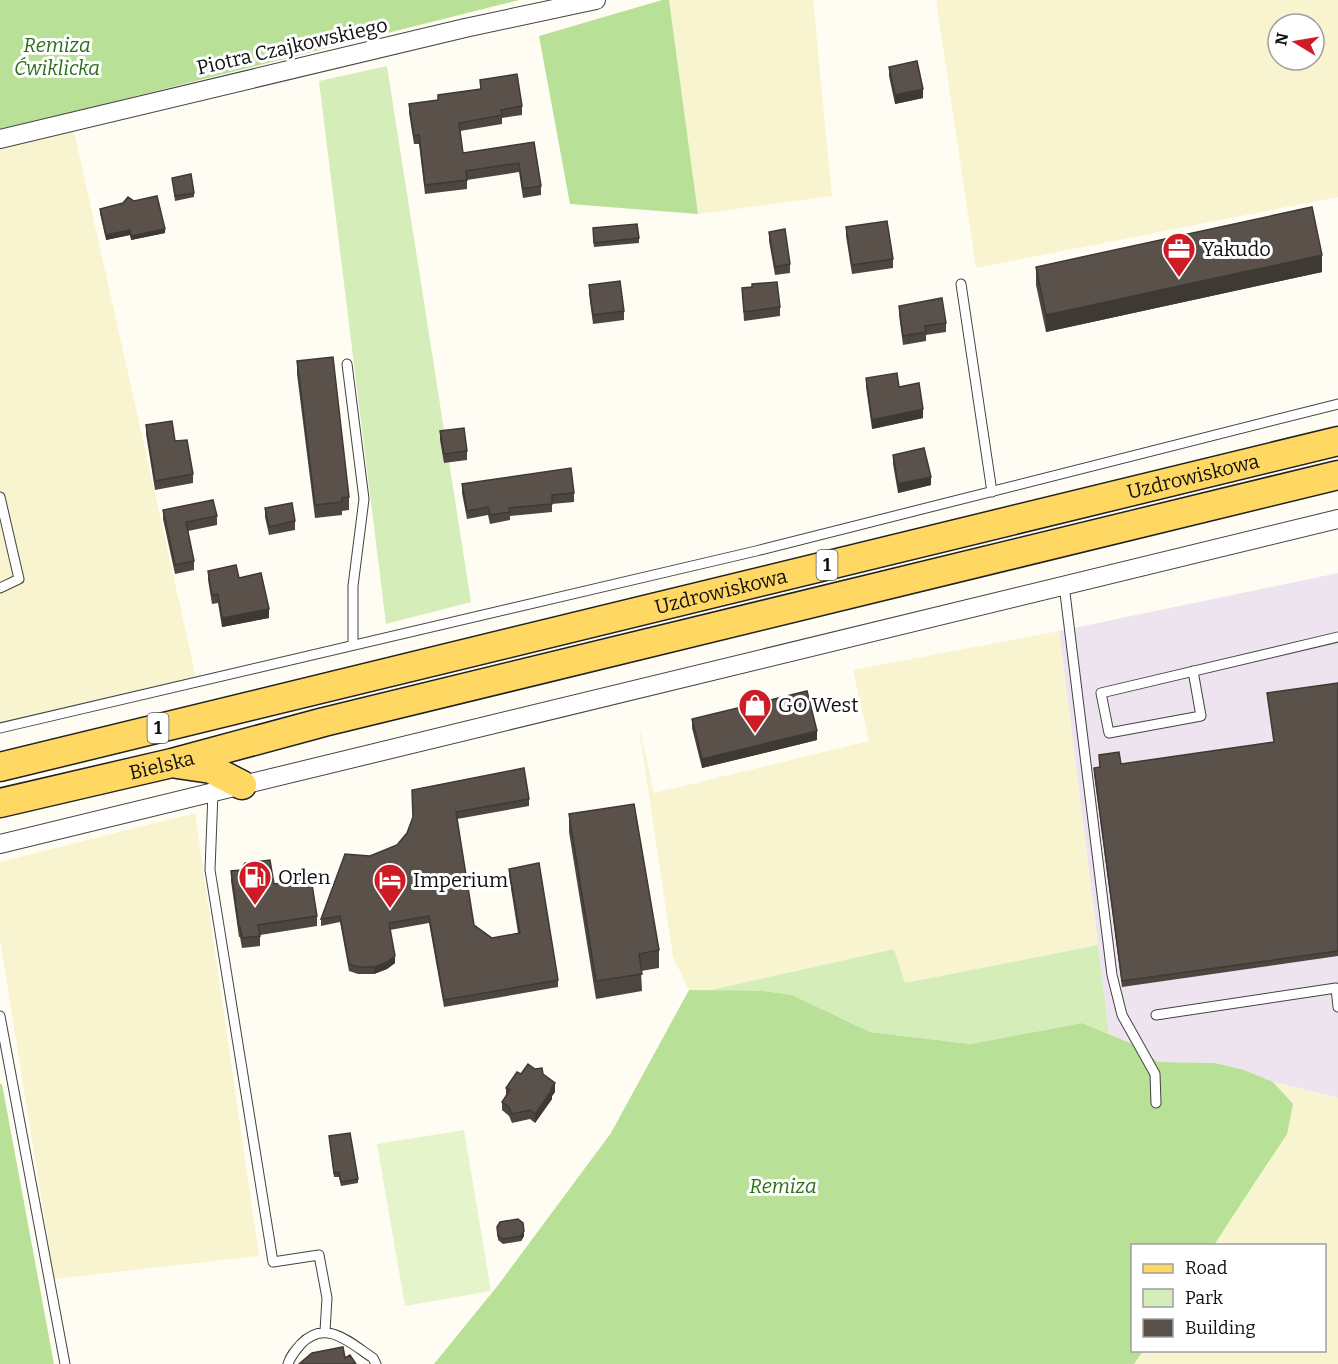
<svg xmlns="http://www.w3.org/2000/svg" width="1338" height="1364" viewBox="0 0 1338 1364" font-family="Bitter,serif">
  <rect width="100%" height="100%" fill="#fffdf3"/>
  <path fill="#eee4ef" d="M1338,573v525l-65,-16 -29,-12 -29,-7 -57,-1 -23,-17 -26,-11 -50,-403z"/>
  <path fill="#f8f4d0" fill-rule="evenodd" d="M669,0h144l19,196 -134,18z
    M936,0h402v197l-362,71zM1278,24h36v36h-36z
    M73,127l123,550 -196,45v-575z
    M1059,631l39,314 -193,38 -11,-34 -188,42 -17,-1 -16,-33 -35,-236 16,72 215,-52 -16,-71z
    M195,813l64,443 -205,23 -54,-340v-77z
    M1273,1082l65,16v266h-204l9,-13 181,-1v-104l-110,-1 55,-82 23,-59z"/>
  <path fill="#d5eeb9" d="M387,66l84,536 -85,22 -67,-543z
    M1098,945l11,89 -27,-11 -112,21 -100,-12 -78,-37 -28,-4h-58l188,-42 11,34z"/>
  <path fill="#b8e097" d="M0,0h519l-519,130z
    M662,0h7l29,214 -128,-10 -31,-168z
    M689,990l75,1 28,4 78,37 100,12 112,-21 53,22 23,17 57,1 29,7 29,12 20,22 -6,30 -73,111 -82,1v104l11,1 -9,13h-700l65,-80 112,-151z
    M0,1084h2l52,280h-54z"/>
  <path fill="#e6f4cb" d="M464,1130l27,161 -86,15 -28,-162z"/>
  <g fill="none" stroke-linecap="round" stroke-linejoin="round">
    <defs>
      <path id="service" d="M961,284l31,208
        M347,364l17,135 -11,87v58
        M0,497l19,82 -19,9
        M1064,585l48,390 10,40 33,59 1,29
        M1193,671l8,45 -92,17 -8,-40 237,-56
        M0,728l756,-177 582,-147
        M213,792l-3,78 63,392 46,-7 8,43 -2,33
        M1156,1015l180,-27 2,19
        M0,1016l65,348
        M288,1364c3,-9 7,-13 13,-20 25,-26 49,-1 72,14l3,6"/>
      <path id="minor" d="M0,139l465,-111 131,-28
        M0,844l1338,-325"/>
      <g id="primary">
        <path d="M177,764l34,5 31,16"/>
        <path id="s1" d="M0,767l1338,-326"/>
        <path id="s2" d="M0,803l172,-40 152,-41 1014,-247"/>
      </g>
    </defs>
    <use href="#service" stroke="#434343" stroke-width="11"/>
    <use href="#minor" stroke="#434343" stroke-width="20"/>
    <use href="#primary" stroke="#212121" stroke-width="31"/>
    <use href="#service" stroke="#fff" stroke-width="9"/>
    <use href="#minor" stroke="#fff" stroke-width="18"/>
    <use href="#primary" stroke="#ffd863" stroke-width="28"/>
  </g>
  <path fill="#4d4640" d="M889,67l34,31 -28,6 -6,-28z
    M480,80l42,26v9l-20,3v6l-42,7 3,22 71,-11 7,44v9l-18,3 -4,-26 -52,8v9l-42,5 -6,-50h-5l-5,-31v-9l29,-4v-5l42,-6z
    M172,178l22,15v4l-19,4z
    M100,209l65,24 -34,7 -1,-5 -24,5 -6,-27z
    M846,227l47,32v9l-41,6 -6,-38z
    M769,232l21,32v9l-15,2 -6,-34z
    M593,233l46,5v5l-45,4z
    M1036,267l286,5 -276,60 -10,-47z
    M589,285l35,26v9l-31,4 -4,-30z
    M742,288l38,19v9l-36,5z
    M899,306l47,17v9l-20,3v6l-23,4 -4,-30z
    M297,361l52,136v13l-7,1v4l-27,3 -18,-144z
    M866,378l33,9 24,31 -51,11 -6,-42z
    M146,425l47,49v9l-38,7 -9,-56z
    M440,431l27,20v9l-23,3 -4,-23z
    M893,455l38,30 -33,8 -5,-29z
    M462,484l112,9v9l-22,2v8l-42,4v4l-20,4 -2,-9 -21,4 -5,-26z
    M265,508l30,13v9l-26,5 -4,-18z
    M163,510l54,6v9l-29,6 6,30v9l-19,4 -12,-55z
    M208,571l31,7 30,40 -47,9 -4,-24 -6,1 -4,-24z
    M1338,683v273l-216,31 -28,-214v-5l6,-1 -1,-12 22,9 153,-22 -7,-49z
    M692,719l125,21 -115,28 -10,-40z
    M529,799v7l-72,13 17,106 18,13 26,-5 -9,-57v-7l49,111v7l-114,20 -15,-84 -39,7 5,33 -8,6 -13,5h-16l-9,-3 -9,-49 -19,4v-7l49,-63 27,-11 10,-12 6,-16z
    M569,814l90,136v18l-18,3 1,20 -46,8 -27,-167z
    M231,871l43,13 43,32v10l-57,9v11l-18,2 -2,-11h-1l-8,-56z
    M521,1074h22l12,18 -3,4v3l-17,24 -5,-4 -18,4 -3,-7 -7,-6v-8l4,-7v-7z
    M329,1136l29,43v4l-17,3 -2,-9h-5z
    M497,1227l27,9 -3,5 -18,3 -5,-4z"/>
  <path fill="#3f3934" d="M923,89v9l-28,6v-9z
    M165,229v4l-34,7v-4z
    M130,230v5l-24,5v-5z
    M1322,255v17l-276,60v-17z
    M923,409v9l-51,11v-9z
    M931,477v8l-33,8v-9z
    M269,609v9l-47,9v-9z
    M817,731v9l-115,28v-9z
    M395,956v7l-8,6 -13,5v-7z
    M555,1083v9l-3,4v3l-17,24v-9z
    M524,1231v5l-3,5v-5z"/>
  <path fill="#5a514b" stroke="#3f3934" stroke-width="1.5" d="M917,61l6,28 -28,6 -6,-28z
    M517,74l5,32 -21,4 1,5 -43,8 4,30 71,-11 7,44 -18,3 -4,-26 -53,8 1,9 -42,5 -6,-50 -5,1 -5,-32 29,-4v-5l43,-6 -1,-9z
    M191,174l3,19 -19,3 -3,-18z
    M157,196l8,33 -34,7 -1,-6 -24,5 -6,-26 23,-6 5,-6 6,4z
    M1312,207l10,48 -276,60 -10,-48z
    M887,221l6,38 -41,6 -6,-38z
    M637,224l2,14 -45,5 -1,-15z
    M785,229l5,35 -15,3 -6,-35z
    M620,281l4,30 -31,4 -4,-30z
    M777,282l3,25 -36,5 -2,-24 10,-1v-3z
    M942,298l4,25 -21,3 1,6 -23,4 -4,-30z
    M333,357l16,140 -7,1v4l-27,3 -18,-144z
    M897,373l2,14 20,-4 4,26 -51,11 -6,-42z
    M172,421l3,20 12,-1 6,34 -38,7 -9,-56z
    M464,428l3,23 -23,3 -4,-23z
    M924,448l7,29 -33,7 -5,-29z
    M571,468l3,25 -22,2v9l-43,4 1,4 -20,3 -2,-8 -21,4 -5,-27z
    M213,500l4,16 -31,6 8,39 -19,4 -12,-55z
    M292,503l3,18 -26,6 -4,-19z
    M236,565l3,13 22,-5 8,36 -47,9 -4,-24 -6,1 -4,-24z
    M1338,683v268l-216,30 -28,-213 6,-1 -1,-12 20,-3 2,12 153,-22 -7,-49z
    M807,691l10,40 -115,28 -10,-40z
    M524,768l5,31 -73,13 18,113 18,13 28,-5 -11,-64 30,-6 19,117 -114,20 -15,-84 -40,7 6,33 -8,6 -13,5h-16l-9,-3 -9,-48 -19,3 24,-65 25,2 27,-11 10,-12 6,-16 -1,-27z
    M634,804l25,146 -20,4 3,20 -46,7 -27,-167z
    M270,860l4,24 37,-6 6,38 -59,9 2,11 -18,2 -2,-11h-1l-8,-56 10,-1 4,-7z
    M528,1064l7,5 7,-1 1,6 12,9 -4,6 1,1 -17,24 -5,-4 -18,4 -3,-7 -7,-5 8,-12 -4,-2 11,-16 4,2z
    M350,1133l8,46 -17,3 -2,-10 -5,1 -5,-37z
    M518,1219l5,4 1,8 -3,5 -18,3 -5,-3 -1,-9 3,-5z
    M343,1347l2,11 5,-3 6,9h-57l13,-11z"/>
  <defs>
    <symbol id="office-pin" viewBox="-11 -11 22 30"><path d="M0 17L-7.5 6A9.5 9.5 0 1 1 7.5 6Z" fill="#cd1c25" stroke="#fff"/><path d="M-6-3h4V-5.5h4V-3h4V5H-6ZM-1-4.5V-3h2v-1.5ZM-6 0V1H6V0Z" fill="#fff"/></symbol>
    <symbol id="shop-pin" viewBox="-11 -11 22 30"><path d="M0 17L-7.5 6A9.5 9.5 0 1 1 7.5 6Z" fill="#cd1c25" stroke="#fff"/><path d="M-5-2.5h2.3a2.7 3.5 0 0 1 5.4 0H5L5.5 6h-11ZM-1.5-2.5h3a1.5 2.3 0 0 0-3 0Z" fill="#fff"/></symbol>
    <symbol id="fuel-pin" viewBox="-11 -11 22 30"><path d="M0 17L-7.5 6A9.5 9.5 0 1 1 7.5 6Z" fill="#cd1c25" stroke="#fff"/><path d="M-5.5-6h7V0h2V4h1.3V-2.5L3-4.5l.8-.8L6-3V5H2.5V1h-1V6h-7ZM-4.2-4.7v3.2H.2V-4.7Z" fill="#fff"/></symbol>
    <symbol id="hotel-pin" viewBox="-11 -11 22 30"><path d="M0 17L-7.5 6A9.5 9.5 0 1 1 7.5 6Z" fill="#cd1c25" stroke="#fff"/><path d="M-6-4.5h1.5V1H6V5H4.5V3h-9V5H-6ZM-4 0a1.8 1.8 0 1 1 3.6 0ZM.5 0V-2.5h3Q6-2.5 6 0Z" fill="#fff"/></symbol>
  </defs>
  <g fill-rule="evenodd">
    <use href="#office-pin" x="1160" y="230" width="38" height="52"/>
    <use href="#shop-pin" x="736" y="686" width="38" height="52"/>
    <use href="#fuel-pin" x="236" y="858" width="38" height="52"/>
    <use href="#hotel-pin" x="371" y="861" width="38" height="52"/>
  </g>
  <g text-anchor="middle" dominant-baseline="central" stroke-width="6" stroke-linejoin="round" paint-order="stroke">
    <g fill="#fff" stroke="#585858" stroke-width="1.5">
      <rect x="816.5" y="550" width="21" height="30" rx="4.5"/>
      <rect x="147.5" y="713" width="21" height="30" rx="4.5"/>
    </g>
    <g font-size="18" font-weight="bold" fill="#101010">
      <text x="827" y="565">1</text>
      <text x="158" y="728">1</text>
    </g>
    <g font-size="20" font-style="italic" fill="#2c6e1a" stroke="#fff">
      <text x="57" y="45">Remiza<tspan x="57" dy="23">Ćwiklicka</tspan></text>
      <text x="783" y="1186">Remiza</text>
    </g>
    <g font-size="20" fill="#101010" stroke="#fff">
      <text transform="translate(292 46) rotate(-13)">Piotra Czajkowskiego</text>
      <text stroke="none"><textPath href="#s1" startOffset="1228">Uzdrowiskowa</textPath></text>
      <text stroke="none"><textPath href="#s1" startOffset="742">Uzdrowiskowa</textPath></text>
      <text stroke="none"><textPath href="#s2" startOffset="166">Bielska</textPath></text>
    </g>
    <g font-size="20" fill="#101010" stroke="#fff" text-anchor="start">
      <text x="1202" y="249">Yakudo</text>
      <text x="778" y="705">GO West</text>
      <text x="278" y="877">Orlen</text>
      <text x="413" y="880">Imperium</text>
    </g>
  </g>
  <rect x="1131" y="1244" width="195" height="108" fill="#ffffff" stroke="#9f9f9f" stroke-width="1.5"/>
  <rect x="1143" y="1264" width="30" height="9" fill="#ffd863" stroke="#9f9f9f" stroke-width="1.5"/>
  <text x="1185" y="1274" font-size="18" fill="#101010">Road</text>
  <rect x="1143" y="1289" width="30" height="18" fill="#d5eeb9" stroke="#9f9f9f" stroke-width="1.5"/>
  <text x="1185" y="1304" font-size="18" fill="#101010">Park</text>
  <rect x="1143" y="1319" width="30" height="18" fill="#5a514b" stroke="#9f9f9f" stroke-width="1.5"/>
  <text x="1185" y="1334" font-size="18" fill="#101010">Building</text>
  <g transform="translate(1296 42) rotate(281)"><circle r="28" fill="#ffffff" stroke="#9f9f9f" stroke-width="1.5"/>
  <path d="M0-4.5L10 22L0 15L-10 22Z" fill="#cd1c25"/>
  <text y="-9" font-size="16" font-weight="bold" text-anchor="middle" fill="#101010">N</text>
  </g>
</svg>
